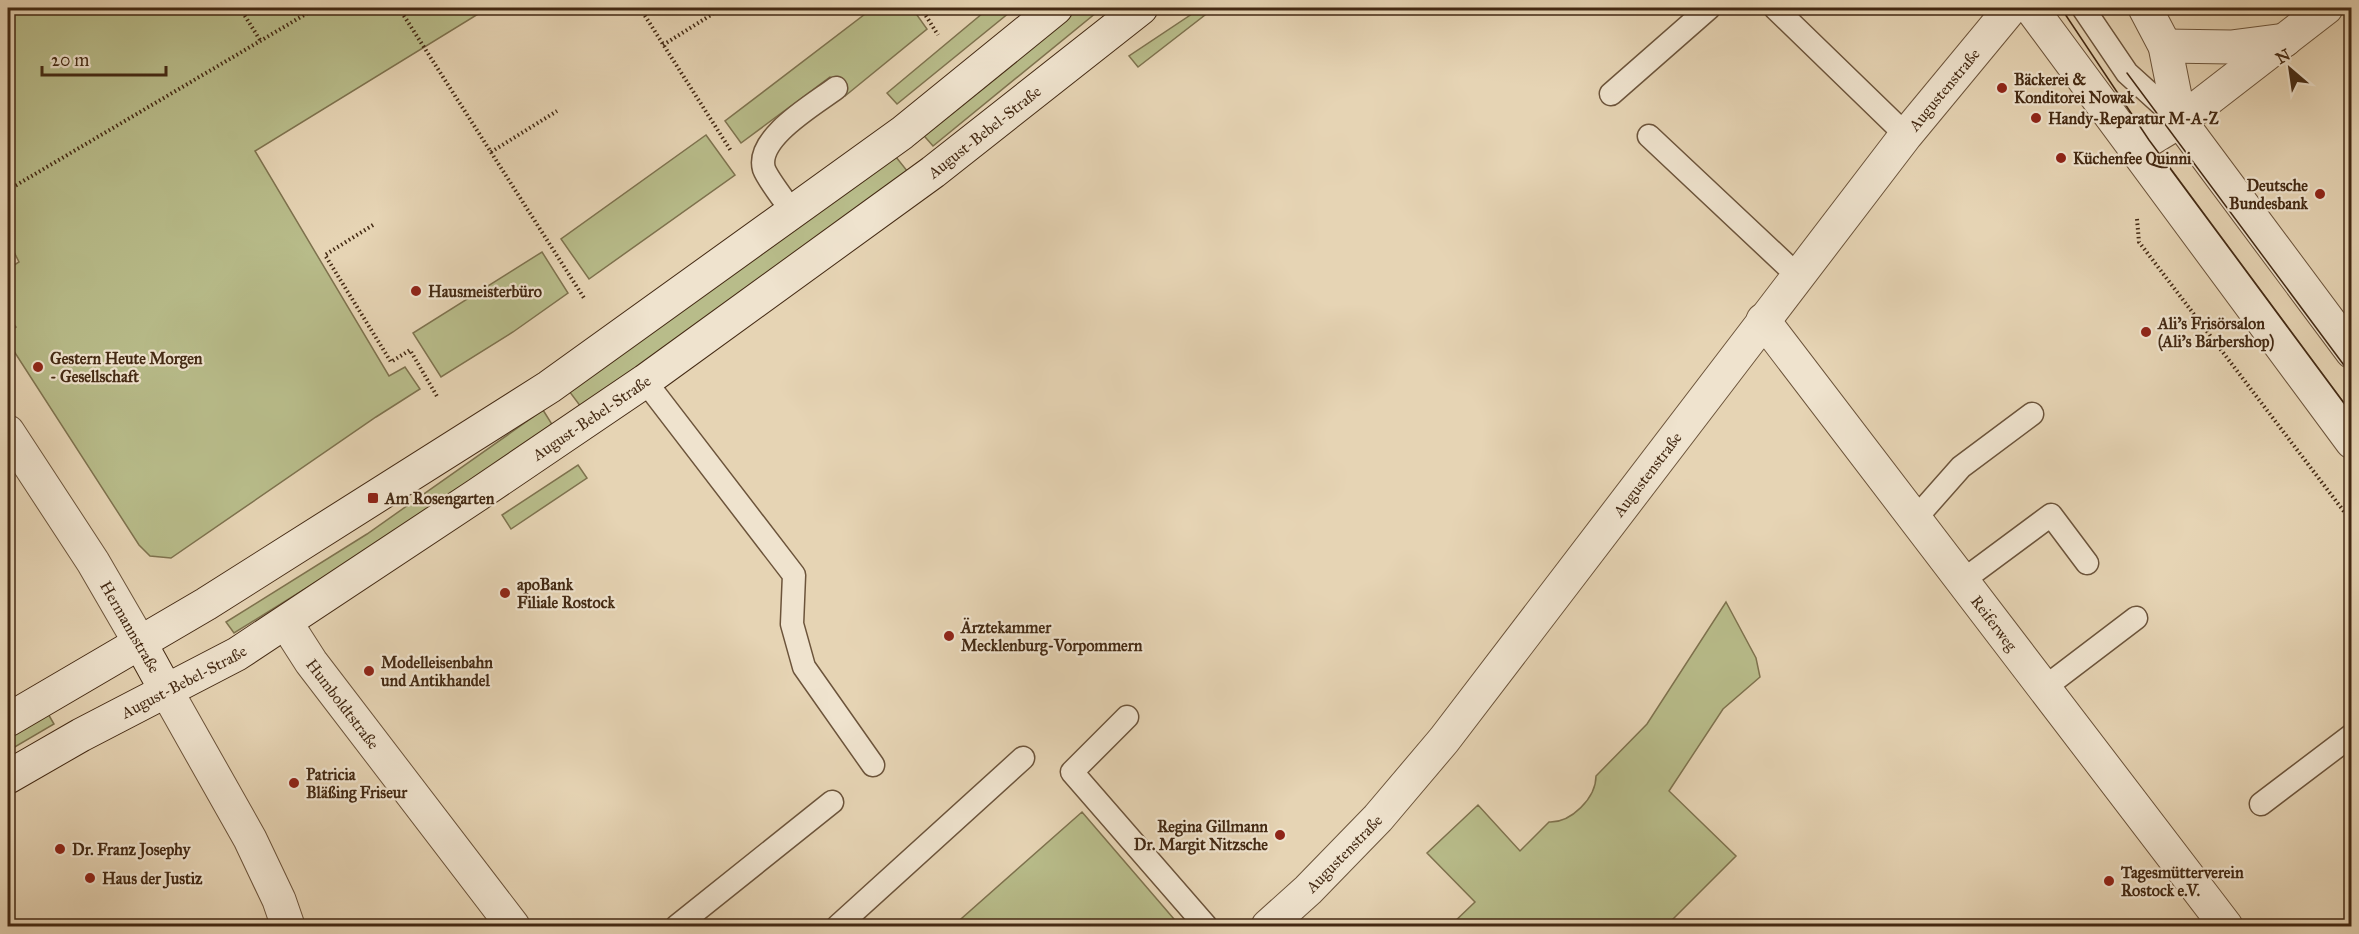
<svg xmlns="http://www.w3.org/2000/svg" width="2359" height="934" viewBox="0 0 2359 934" font-family="'IM FELL Great Primer',serif">
  <rect width="100%" height="100%" fill="#e6d4b4"/>
  <filter id="stains"><feTurbulence type="fractalNoise" baseFrequency=".00333" numOctaves="4"/><feColorMatrix values="0 0 0 0 .2 0 0 0 0 .09 0 0 0 0 .02 0 0 0 .5 -.17"/></filter>
  <radialGradient id="worn" r=".72"><stop offset=".6" stop-color="#630" stop-opacity="0"/><stop offset="1" stop-color="#630" stop-opacity=".3"/></radialGradient>
  <path fill="#b8bc8a" stroke="#7e724e" stroke-width="1.5" d="M8,8h480l-233,143 134,225 16,-9 15,22 -44,28 -205,141 -21,-2 -11,-11 -131,-203v-9l8,-6 -8,-11 1,-16 -1,-3v-28l11,-7 -11,-22z
    M873,8h39l15,21 -82,67 -15,-19 -89,66 -16,-22z
    M989,8h26l-118,96 -10,-11z
    M1067,8h35l-169,138 -14,-16z
    M1201,8h13l-76,59 -9,-11z
    M706,135l29,40 -146,104 -28,-40z
    M896,157l12,15 -327,235 -12,-16z
    M542,252l26,41 -55,39 -72,45 -28,-44z
    M543,410l10,16 -184,123 -135,84 -8,-11 141,-88z
    M578,465l9,13 -76,51 -9,-14z
    M1726,602l30,56 4,19 -37,32 -54,82 67,65 -70,70h-216l25,-24 -48,-49 51,-48 42,46 29,-29c22,1 47,-24 47,-46l51,-52z
    M47,712l7,12 -46,27v-17z
    M1082,812l98,114h-227z"/>
  <g fill="none" stroke-linecap="round" stroke-linejoin="round">
    <defs>
      <path id="service" d="M1775,8l131,127
        M2083,8l44,65 53,48
        M1611,94l98,-86
        M1649,136l149,140
        M793,213c-7,-11 -25,-33 -29,-44 -9,-31 51,-65 72,-81
        M645,381l149,194 -2,49 12,43 69,98
        M1915,519l46,-52 71,-53
        M1962,581l89,-66 36,48
        M2044,688l92,-70
        M1127,717l-55,55 134,154
        M2261,804l91,-69
        M677,926l155,-124
        M838,926l185,-168"/>
      <g id="minor">
        <path d="M2165,46l66,1 54,-7"/>
        <path d="M2134,149l46,-28 146,-113"/>
        <path id="s1" d="M1763,320l463,606"/>
        <path d="M8,432l85,130 47,81"/>
        <path id="s2" d="M286,623l25,39 202,264"/>
        <path d="M167,692l83,147 29,61 9,26"/>
        <path id="s3" d="M1268,926l40,-36 70,-72 66,-78 462,-605 105,-127"/>
      </g>
      <path id="tertiary" d="M2031,8l321,434
        M2145,8l20,38 15,75 172,231"/>
      <g id="secondary">
        <path d="M140,643l27,49"/>
        <path d="M8,720l198,-116 343,-217 353,-254 154,-125"/>
        <path id="s4" d="M8,777l73,-42 156,-81 240,-159 168,-114 288,-209 208,-164"/>
      </g>
    </defs>
    <use href="#service" stroke="#6c543b" stroke-width="25"/>
    <use href="#minor" stroke="#6c543b" stroke-width="35"/>
    <use href="#tertiary" stroke="#6c543b" stroke-width="35"/>
    <use href="#secondary" stroke="#432913" stroke-width="35"/>
    <path stroke="#432913" stroke-width="4" stroke-dasharray="1.5 3" stroke-linecap="butt" d="M240,8l20,32
      M399,8l185,290
      M640,8l91,143
      M921,8l17,27
      M663,45l59,-37
      M491,152l66,-41
      M8,190l308,-182
      M2137,219l2,23 213,280
      M373,225l-48,30 66,107 19,-12 28,48"/>
    <use href="#service" stroke="#efe3ce" stroke-width="22"/>
    <use href="#minor" stroke="#efe3ce" stroke-width="33"/>
    <use href="#tertiary" stroke="#efe3ce" stroke-width="33"/>
    <use href="#secondary" stroke="#efe3ce" stroke-width="33"/>
    <path stroke="#432913" stroke-width="1.5" d="M2061,8l88,132 203,274
      M2127,73l225,303"/>
  </g>
  <g fill="#8f2418" stroke="#efe3ce" stroke-width="2">
    <circle cx="2002" cy="88" r="6"/>
    <circle cx="2036" cy="118" r="6"/>
    <circle cx="2061" cy="158" r="6"/>
    <circle cx="2320" cy="194" r="6"/>
    <circle cx="416" cy="291" r="6"/>
    <circle cx="2146" cy="332" r="6"/>
    <circle cx="38" cy="367" r="6"/>
    <rect x="367" y="492" width="12" height="12" rx="3"/>
    <circle cx="505" cy="593" r="6"/>
    <circle cx="949" cy="636" r="6"/>
    <circle cx="369" cy="671" r="6"/>
    <circle cx="294" cy="783" r="6"/>
    <circle cx="1280" cy="835" r="6"/>
    <circle cx="60" cy="849" r="6"/>
    <circle cx="90" cy="878" r="6"/>
    <circle cx="2109" cy="881" r="6"/>
  </g>
  <g text-anchor="middle" dominant-baseline="central" stroke-width="4.5" stroke-linejoin="round" paint-order="stroke">
    <g font-size="16" font-weight="bold" fill="#432913" stroke="#efe3ce" text-anchor="start">
      <text x="2014" y="79">Bäckerei &amp;<tspan x="2014" dy="18">Konditorei Nowak</tspan></text>
      <text x="2048" y="118">Handy-Reparatur M-A-Z</text>
      <text x="2073" y="158">Küchenfee Quinni</text>
      <text x="2308" y="185" text-anchor="end">Deutsche<tspan x="2308" dy="18">Bundesbank</tspan></text>
      <text x="428" y="291">Hausmeisterbüro</text>
      <text x="2158" y="323">Ali's Frisörsalon<tspan x="2158" dy="18">(Ali's Barbershop)</tspan></text>
      <text x="50" y="358">Gestern Heute Morgen<tspan x="50" dy="18">- Gesellschaft</tspan></text>
      <text x="385" y="498">Am Rosengarten</text>
      <text x="517" y="584">apoBank<tspan x="517" dy="18">Filiale Rostock</tspan></text>
      <text x="961" y="627">Ärztekammer<tspan x="961" dy="18">Mecklenburg-Vorpommern</tspan></text>
      <text x="381" y="662">Modelleisenbahn<tspan x="381" dy="18">und Antikhandel</tspan></text>
      <text x="306" y="774">Patricia<tspan x="306" dy="18">Bläßing Friseur</tspan></text>
      <text x="1268" y="826" text-anchor="end">Regina Gillmann<tspan x="1268" dy="18">Dr. Margit Nitzsche</tspan></text>
      <text x="72" y="849">Dr. Franz Josephy</text>
      <text x="2121" y="872">Tagesmütterverein<tspan x="2121" dy="18">Rostock e.V.</tspan></text>
      <text x="102" y="878">Haus der Justiz</text>
    </g>
    <g font-size="16" fill="#432913" stroke="#efe3ce">
      <text stroke="none"><textPath href="#s3" startOffset="1077">Augustenstraße</textPath></text>
      <text stroke="none"><textPath href="#s4" startOffset="1172">August-Bebel-Straße</textPath></text>
      <text stroke="none"><textPath href="#s4" startOffset="686">August-Bebel-Straße</textPath></text>
      <text stroke="none"><textPath href="#s3" startOffset="591">Augustenstraße</textPath></text>
      <text stroke="none"><textPath href="#s1" startOffset="381">Reiferweg</textPath></text>
      <text transform="translate(130 627) rotate(60)">Hermannstraße</text>
      <text stroke="none"><textPath href="#s4" startOffset="200">August-Bebel-Straße</textPath></text>
      <text stroke="none"><textPath href="#s2" startOffset="99">Humboldtstraße</textPath></text>
      <text stroke="none"><textPath href="#s3" startOffset="105">Augustenstraße</textPath></text>
    </g>
  </g>
  <rect width="2359" height="934" fill="none" stroke="#e6d4b4" stroke-width="30"/>
  <rect x="9" y="9" width="2341" height="916" fill="none" stroke="#432913" stroke-width="3"/>
  <rect x="15" y="15" width="2329" height="904" fill="none" stroke="#432913" stroke-width="1.5"/>
  <g transform="translate(2290 69) rotate(331)" stroke="#efe3ce" stroke-width="4.5" paint-order="stroke">
  <path d="M0-4.5L10 22L0 15L-10 22Z" fill="#432913"/>
  <text y="-9" font-size="16" font-weight="bold" text-anchor="middle" fill="#432913">N</text>
  </g>
  <path d="M42 66v9h124v-9" fill="none" stroke="#432913" stroke-width="3"/>
  <text x="51" y="66" font-size="18" fill="#432913" stroke="#efe3ce" stroke-width="4.5" paint-order="stroke">20 m</text>
  <rect width="100%" height="100%" filter="url(#stains)"/>
  <rect width="100%" height="100%" fill="url(#worn)"/>
</svg>
